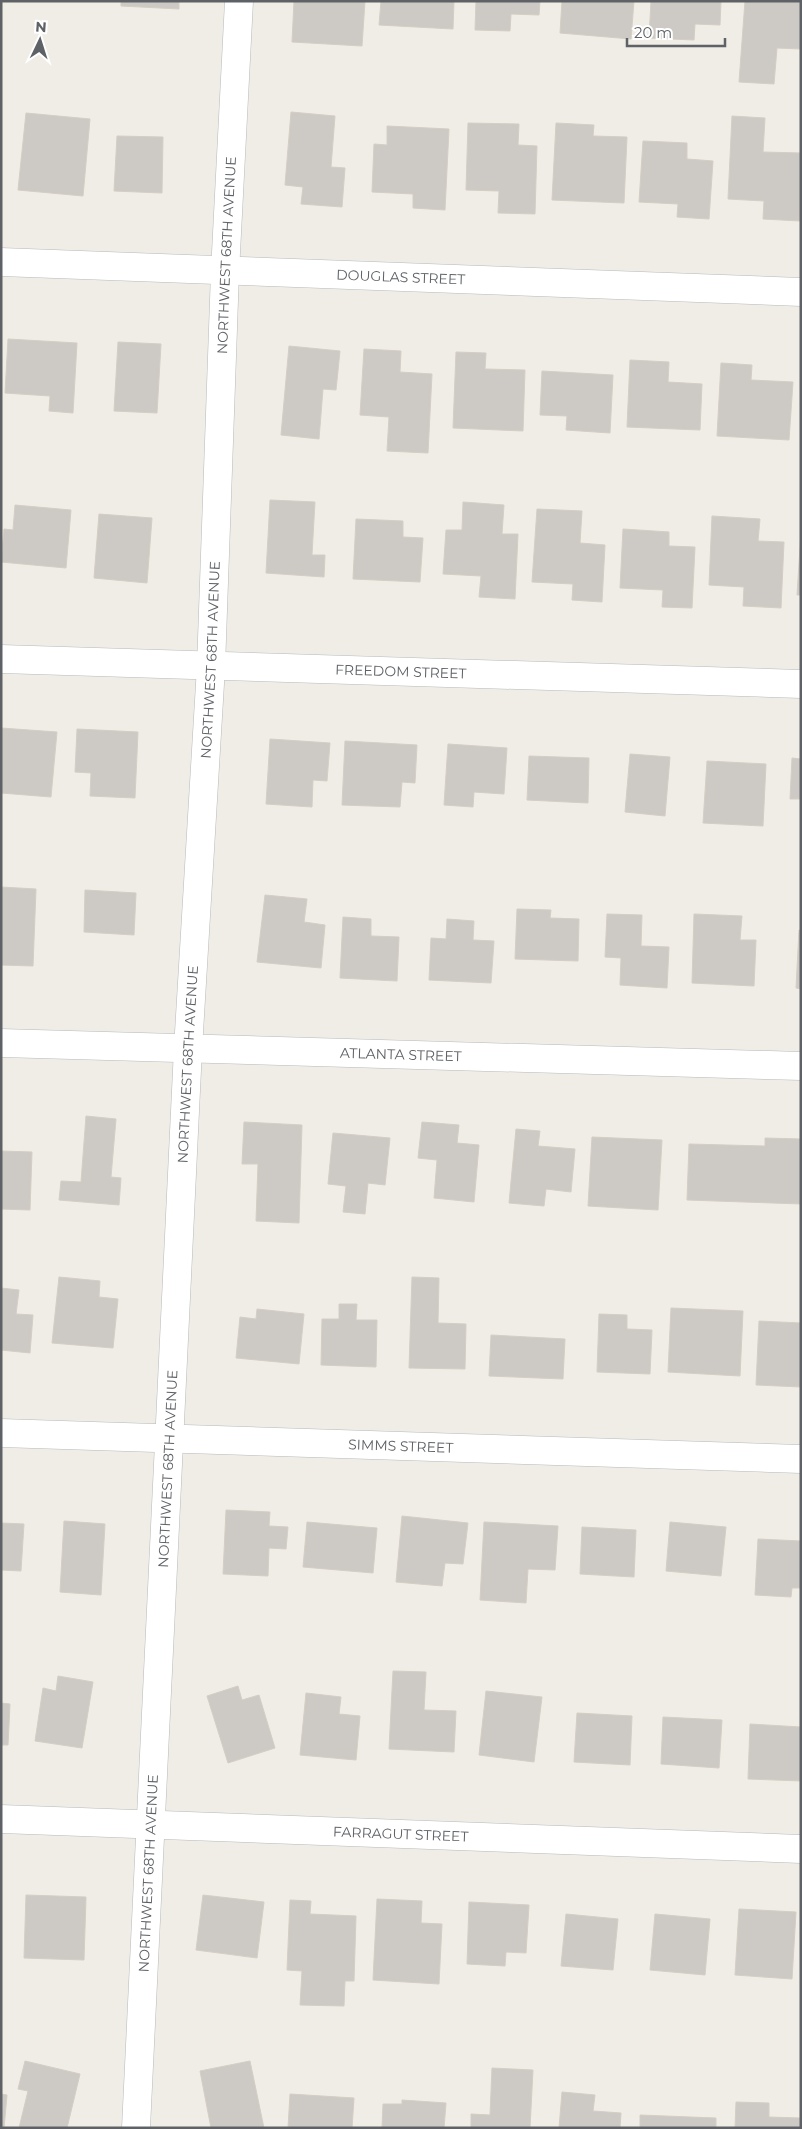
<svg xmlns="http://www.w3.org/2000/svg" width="802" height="2129" viewBox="0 0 802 2129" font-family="Montserrat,sans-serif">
  <rect width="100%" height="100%" fill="#f0ede6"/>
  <path fill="#cdc9c5" stroke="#d4cec4" d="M121,1h58v8l-58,-3z
    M294,1h71l-3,45 -70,-4z
    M381,1h73l-1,28 -74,-4z
    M476,1h64l-1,14 -28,-1 -1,17 -35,-1z
    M562,1h72l-3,38 -71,-6z
    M651,1h70l-1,24 -25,-1 -1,16 -45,-2z
    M745,1h56v48l-24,-1 -3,36 -35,-2z
    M291,112l44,4 -4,51 14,1 -3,39 -41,-3 2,-17 -18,-2z
    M26,113l64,6 -7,77 -65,-6z
    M732,116l33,2 -2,34 38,1 -1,68 -37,-2 1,-18 -36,-2z
    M468,123l51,1 -1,21 19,1 -2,68 -37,-1 1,-22 -33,-1z
    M556,123l38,2 -1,11 34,1 -3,66 -72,-3z
    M387,126l62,3 -4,81 -32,-2v-14l-41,-2 2,-48 13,1z
    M117,136l46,1 -1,56 -48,-2z
    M643,141l44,2v16l26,2 -4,58 -32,-2 1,-13 -39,-2z
    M8,339l69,4 -4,70 -24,-2 1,-15 -45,-3z
    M118,342l43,2 -4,69 -43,-2z
    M289,346l51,5 -4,39 -13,-1 -4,50 -38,-4z
    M364,349l37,2 -1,21 32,2 -4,79 -41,-2 2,-34 -29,-2z
    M456,352l30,1 -1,16 40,1 -2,61 -70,-3z
    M630,360l39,2 -1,20 34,2 -2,46 -73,-3z
    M721,363l31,2 -1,15 42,2 -4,58 -72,-4z
    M542,371l71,4 -3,58 -44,-3 1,-14 -27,-1z
    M270,500l45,2 -3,53h13l-1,22 -58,-4z
    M463,502l41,3 -2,29h16l-3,65 -36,-2 2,-21 -38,-2 3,-44h16z
    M15,505l56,5 -5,58 -65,-6 3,-33 9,1z
    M537,509l45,2 -2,32 25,2 -3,57 -30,-2 1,-16 -41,-2z
    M99,514l53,4 -5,65 -53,-5z
    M712,516l48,3 -2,22 26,1 -3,66 -38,-2 1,-19 -35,-2z
    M356,519l47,2v16l20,1 -3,44 -67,-3z
    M623,529l46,3v14l26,1 -3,61 -30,-1 1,-17 -43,-2z
    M801,532v63h-4z
    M1,728l56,4 -6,65 -50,-4z
    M77,729l61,3 -3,66 -45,-2 1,-23 -16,-1z
    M270,739l60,4 -3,38 -14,-1 -1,27 -46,-3z
    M345,741l72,4 -2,38 -13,-1 -2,25 -58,-2z
    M448,744l59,4 -3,46 -30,-2 -1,15 -29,-2z
    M630,754l40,3 -5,59 -40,-4z
    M529,756l60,2 -1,45 -61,-3z
    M792,758l9,1v40h-11z
    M707,761l59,3 -3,62 -60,-3z
    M1,887l35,2 -3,77 -32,-1z
    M85,890l51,3 -2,42 -50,-3z
    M265,895l42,4 -3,23 21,3 -4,43 -64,-6z
    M517,909l34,1 -1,8 29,1 -1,42 -63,-2z
    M607,914l35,1 -1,31 28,1 -2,41 -47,-3 1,-27 -16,-1z
    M694,914l48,2 -2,24h16l-2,46 -62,-3z
    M343,917l28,2v17l28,1 -2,44 -57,-3z
    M447,919l27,2 -1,19 21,1 -3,42 -62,-3 2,-42 15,1z
    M799,930h2v59l-5,-1z
    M86,1116l30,3 -5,58 10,1 -2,27 -60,-5 2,-19 20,1z
    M244,1122l58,3 -3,98 -43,-2 2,-57h-16z
    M422,1122l37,3 -2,18 22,2 -5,57 -40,-4 3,-38 -19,-2z
    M516,1129l24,2 -2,15 37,3 -4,43 -25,-3 -2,17 -35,-3z
    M333,1133l57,5 -5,47 -17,-2 -3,31 -22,-2 3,-26 -18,-2z
    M592,1137l70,3 -4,70 -70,-4z
    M765,1138l36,1v65l-114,-4 2,-56 76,2z
    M1,1151l31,1 -2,58 -29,-1z
    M59,1277l41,4 -1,16 19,2 -5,49 -61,-5z
    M412,1277l27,1 -1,45 28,1 -1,45 -56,-1z
    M1,1288l18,2 -3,24 17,1 -3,38 -29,-3z
    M339,1304h18l-1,16h21l-1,47 -55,-2 1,-46h17z
    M671,1308l72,3 -3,65 -72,-4z
    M257,1309l47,5 -5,50 -63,-6 4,-41 16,2z
    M599,1314l28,1v14l25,1 -2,44 -53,-2z
    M759,1321l42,2v64l-45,-2z
    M491,1335l74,4 -2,40 -74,-3z
    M226,1510l44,2 -1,14 19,1 -2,22 -17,-1 -1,28 -45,-2z
    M402,1516l66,7 -5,41 -18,-1 -3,23 -46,-4z
    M64,1521l41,3 -4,71 -41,-3z
    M307,1522l70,6 -4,45 -70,-6z
    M484,1522l74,4 -3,44 -27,-1 -2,34 -46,-3z
    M670,1522l56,5 -5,49 -55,-5z
    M1,1523l23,1 -3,47 -20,-1z
    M582,1527l54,3 -2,47 -54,-3z
    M758,1539l43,2v47h-9l-1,9 -36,-2z
    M393,1671l33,1 -2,38 32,1 -2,41 -65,-3z
    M58,1676l35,6 -11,66 -47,-7 8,-53 13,3z
    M238,1686l4,14 17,-5 16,53 -47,15 -21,-67z
    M486,1691l56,6 -8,65 -55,-7z
    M306,1693l35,4 -2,17 21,2 -4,44 -56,-5z
    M1,1703l9,1 -2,41h-7z
    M577,1713l55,3 -2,49 -56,-3z
    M663,1717l59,3 -3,48 -58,-4z
    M750,1724l51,3v54l-53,-2z
    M26,1895l60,2 -2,63 -60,-2z
    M203,1895l61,7 -7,56 -61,-8z
    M377,1899l45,2 -1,22 21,1 -3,60 -66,-4z
    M290,1900l21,1 -1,13 46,2 -2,65h-9l-1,25 -44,-1 2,-34 -15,-1z
    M469,1902l60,3 -3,48 -20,-1 -1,14 -38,-2z
    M739,1909l57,3 -4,67 -57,-4z
    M566,1914l52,5 -5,51 -52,-4z
    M655,1914l55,5 -5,56 -55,-5z
    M25,2061l55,13 -13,54h-48l9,-37 -10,-2z
    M250,2061l14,67h-53l-11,-57z
    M492,2068l41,2 -3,58h-59v-14l19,1z
    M562,2092l33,3 -2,16 28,2 -1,15h-61z
    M1,2094l6,1 -3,33h-3z
    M290,2094l64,4 -2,30h-64z
    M402,2100l44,3 -2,25h-62l1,-24h19z
    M736,2102l33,1v14l31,1v10h-65z
    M640,2115l76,3v10h-76z"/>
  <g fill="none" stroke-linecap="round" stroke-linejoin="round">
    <defs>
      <g id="minor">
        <path id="s1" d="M1,262l800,30"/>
        <path id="s2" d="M1,659l800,25"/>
        <path id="s3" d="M1,1043l800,23"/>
        <path id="s4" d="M1,1433l800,26"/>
        <path id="s5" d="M1,1819l800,30"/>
        <path id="s6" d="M136,2128l52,-1079 23,-382 14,-395 14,-271"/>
      </g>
    </defs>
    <use href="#minor" stroke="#b6b9bc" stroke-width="29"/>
    <use href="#minor" stroke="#fff" stroke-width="28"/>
  </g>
  <g text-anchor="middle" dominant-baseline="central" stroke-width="5" stroke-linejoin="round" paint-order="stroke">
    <g font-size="14" fill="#5e6266" stroke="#fff">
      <text stroke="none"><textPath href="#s6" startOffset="1875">NORTHWEST 68TH AVENUE</textPath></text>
      <text stroke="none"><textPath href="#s1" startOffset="400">DOUGLAS STREET</textPath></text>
      <text stroke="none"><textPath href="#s6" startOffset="1470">NORTHWEST 68TH AVENUE</textPath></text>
      <text stroke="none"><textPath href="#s2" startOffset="400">FREEDOM STREET</textPath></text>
      <text stroke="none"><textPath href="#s3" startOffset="400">ATLANTA STREET</textPath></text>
      <text stroke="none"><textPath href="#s6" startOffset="1065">NORTHWEST 68TH AVENUE</textPath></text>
      <text stroke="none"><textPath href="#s4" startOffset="400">SIMMS STREET</textPath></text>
      <text stroke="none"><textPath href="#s6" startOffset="660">NORTHWEST 68TH AVENUE</textPath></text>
      <text stroke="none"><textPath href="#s5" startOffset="400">FARRAGUT STREET</textPath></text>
      <text stroke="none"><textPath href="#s6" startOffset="255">NORTHWEST 68TH AVENUE</textPath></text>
    </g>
  </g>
  <rect width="802" height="2129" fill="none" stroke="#5e6266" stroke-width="5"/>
  <g transform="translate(40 40) rotate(4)" stroke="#ffffff" stroke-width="4" paint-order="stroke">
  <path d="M0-4L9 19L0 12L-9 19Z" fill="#5e6266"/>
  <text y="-8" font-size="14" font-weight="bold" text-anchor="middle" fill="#5e6266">N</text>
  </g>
  <path d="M627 38v8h98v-8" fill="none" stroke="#5e6266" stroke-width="2.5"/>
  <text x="634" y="38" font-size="15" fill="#5e6266" stroke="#ffffff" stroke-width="4" paint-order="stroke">20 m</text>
</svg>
